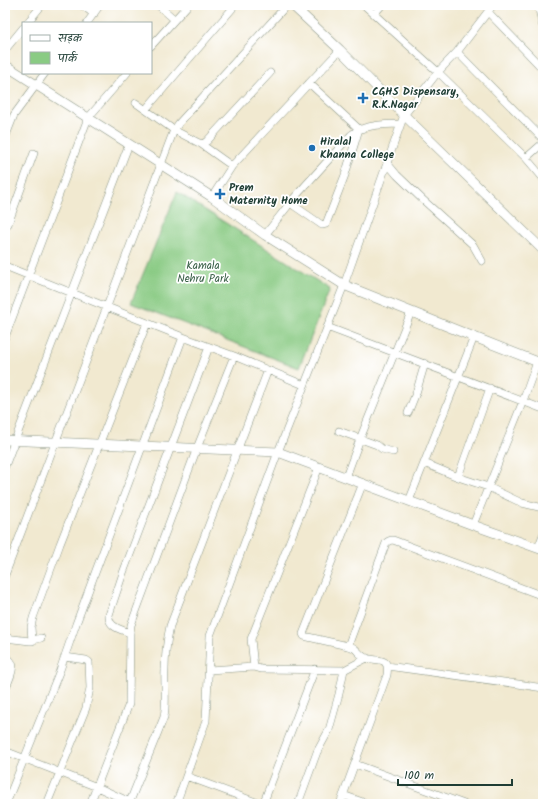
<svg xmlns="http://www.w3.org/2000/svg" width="548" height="809" viewBox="0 0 548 809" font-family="Kalam,'Playpen Sans Deva',sans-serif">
  <rect width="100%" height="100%" fill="#fff"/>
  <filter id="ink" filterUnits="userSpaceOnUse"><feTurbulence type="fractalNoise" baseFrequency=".025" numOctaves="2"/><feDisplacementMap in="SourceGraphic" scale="8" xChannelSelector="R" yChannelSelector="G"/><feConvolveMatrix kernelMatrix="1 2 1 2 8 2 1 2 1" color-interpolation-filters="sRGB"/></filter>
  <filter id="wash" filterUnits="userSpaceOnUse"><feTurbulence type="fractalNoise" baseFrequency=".012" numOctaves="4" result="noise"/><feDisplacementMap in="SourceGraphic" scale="16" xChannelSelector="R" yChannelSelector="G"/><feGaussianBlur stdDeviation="0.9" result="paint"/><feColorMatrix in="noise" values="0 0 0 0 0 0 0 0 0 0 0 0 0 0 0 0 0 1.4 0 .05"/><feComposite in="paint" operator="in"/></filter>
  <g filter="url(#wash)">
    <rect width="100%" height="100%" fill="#f1e9d0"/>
    <path fill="#8acb84" stroke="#54845c" d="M177,192l153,97 -31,79 -168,-65z"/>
  </g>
  <g filter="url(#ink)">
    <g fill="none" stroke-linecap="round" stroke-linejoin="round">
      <defs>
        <path id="minor" d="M82,5l12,9
          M158,5l16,14
          M364,5l74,67 88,86 17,20
          M538,5l5,22
          M488,12l55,57
          M374,14l8,-9
          M27,23l15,-18
          M87,23l13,-18
          M151,46l37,-41
          M5,50l18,-22
          M457,52l86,87
          M136,103l38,27 25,13 4,1 4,-3 63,-68
          M146,109l86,-100
          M5,138l9,-23 31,-42
          M201,144l31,22
          M526,158l17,-15
          M387,163l10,12 25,24 51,46 9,16
          M212,197l20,-31 108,-116
          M290,203l32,22 4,-1 19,-49 14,-46 -50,-46
          M5,227l3,-3 26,-71
          M265,235l29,-37 57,-63c13,-11 33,-10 49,-11
          M5,266l102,41 76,30 51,19 70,29
          M327,327l216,82
          M5,337l83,-219 39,-45
          M408,413l8,-20 9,-30
          M339,431l38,14 5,4 11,3
          M424,463l34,14 30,10 34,16 21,5
          M5,466l124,-322
          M319,467l-68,172 3,28 7,2 83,1 23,-12
          M346,477l14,-38 51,-127
          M458,477l32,-89
          M409,501l65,-164
          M473,525l50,-124 14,-39
          M538,548l5,-13
          M5,575l169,-445 5,-7 108,-118
          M130,633c-10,-4 -22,-6 -21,-18l14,-42 86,-226
          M5,638l25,3 11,-3
          M32,641l-1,-14 2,-9 27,-74 87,-221
          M348,646l38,-103c2,-2 4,-3 7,-3l150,56
          M5,658h3c1,1 3,3 4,5 3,6 -4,20 -7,26
          M387,666l131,18 25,4
          M209,670l45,-3
          M5,751l92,36 35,16
          M355,764l109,40
          M186,776l75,28
          M343,795l25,9
          M6,804l54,-134 16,-46 107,-287
          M47,804l39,-96 4,-20 -1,-26 -3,-2 -21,-3
          M90,804l39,-100 1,-71 1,-8 66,-177 37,-92
          M129,804l35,-87c3,-16 0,-31 1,-47 0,-15 2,-30 5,-44l98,-256
          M176,804l30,-83 4,-85 68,-184 66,-167 60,-170 34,-43 19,-20 36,-47
          M263,804l52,-135
          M298,804l19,-52 12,-22 10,-36 5,-24
          M340,804l47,-129c3,-20 -10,-13 -21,-17 -5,-2 -8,-7 -12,-10 -2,-1 -4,-1 -6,-2l-40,-9 -4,-1 -1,-2 60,-151"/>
        <path id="tertiary" d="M292,5l48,45 64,65 139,135
          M5,65l207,132 53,38 79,50 130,52 69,27
          M5,440l273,12 195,73 70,25"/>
      </defs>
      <use href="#minor" stroke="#889382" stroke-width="8"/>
      <use href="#tertiary" stroke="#889382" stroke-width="10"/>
      <use href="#minor" stroke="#fff" stroke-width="7"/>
      <use href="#tertiary" stroke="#fff" stroke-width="9"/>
    </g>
  </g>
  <g fill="#1f6fb2" stroke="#fff" stroke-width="1.5">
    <path d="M361 92h4v4h4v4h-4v4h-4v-4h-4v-4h4z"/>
    <circle cx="312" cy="148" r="4"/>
    <path d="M218 188h4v4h4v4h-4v4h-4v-4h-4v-4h4z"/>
  </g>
  <g text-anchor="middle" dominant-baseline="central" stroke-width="3.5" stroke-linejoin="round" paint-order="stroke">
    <g font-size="11" font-weight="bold" fill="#1f3d34" stroke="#fff" text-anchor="start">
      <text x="372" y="92">CGHS Dispensary,<tspan x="372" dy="13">R.K.Nagar</tspan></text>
      <text x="320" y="142">Hiralal<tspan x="320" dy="13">Khanna College</tspan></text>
      <text x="229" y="188">Prem<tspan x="229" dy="13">Maternity Home</tspan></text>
    </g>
    <g font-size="11" fill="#3a6048" stroke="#fff">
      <text x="203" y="266">Kamala<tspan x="203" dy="13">Nehru Park</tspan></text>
    </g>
  </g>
  <rect width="548" height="809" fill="none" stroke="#fff" stroke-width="20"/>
  <rect x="22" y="22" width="130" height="52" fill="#ffffff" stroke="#a5b1ae"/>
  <rect x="30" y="35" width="20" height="6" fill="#ffffff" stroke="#a5b1ae"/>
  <text x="58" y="42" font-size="12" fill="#1f3d34">सड़क</text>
  <rect x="30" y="52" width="20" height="12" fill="#8acb84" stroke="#a5b1ae"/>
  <text x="58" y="62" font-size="12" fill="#1f3d34">पार्क</text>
  <path d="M398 779v6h114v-6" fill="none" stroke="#1f3d34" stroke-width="2"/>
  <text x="404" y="779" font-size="12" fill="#1f3d34" stroke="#ffffff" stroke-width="3" paint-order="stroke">100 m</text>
</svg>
